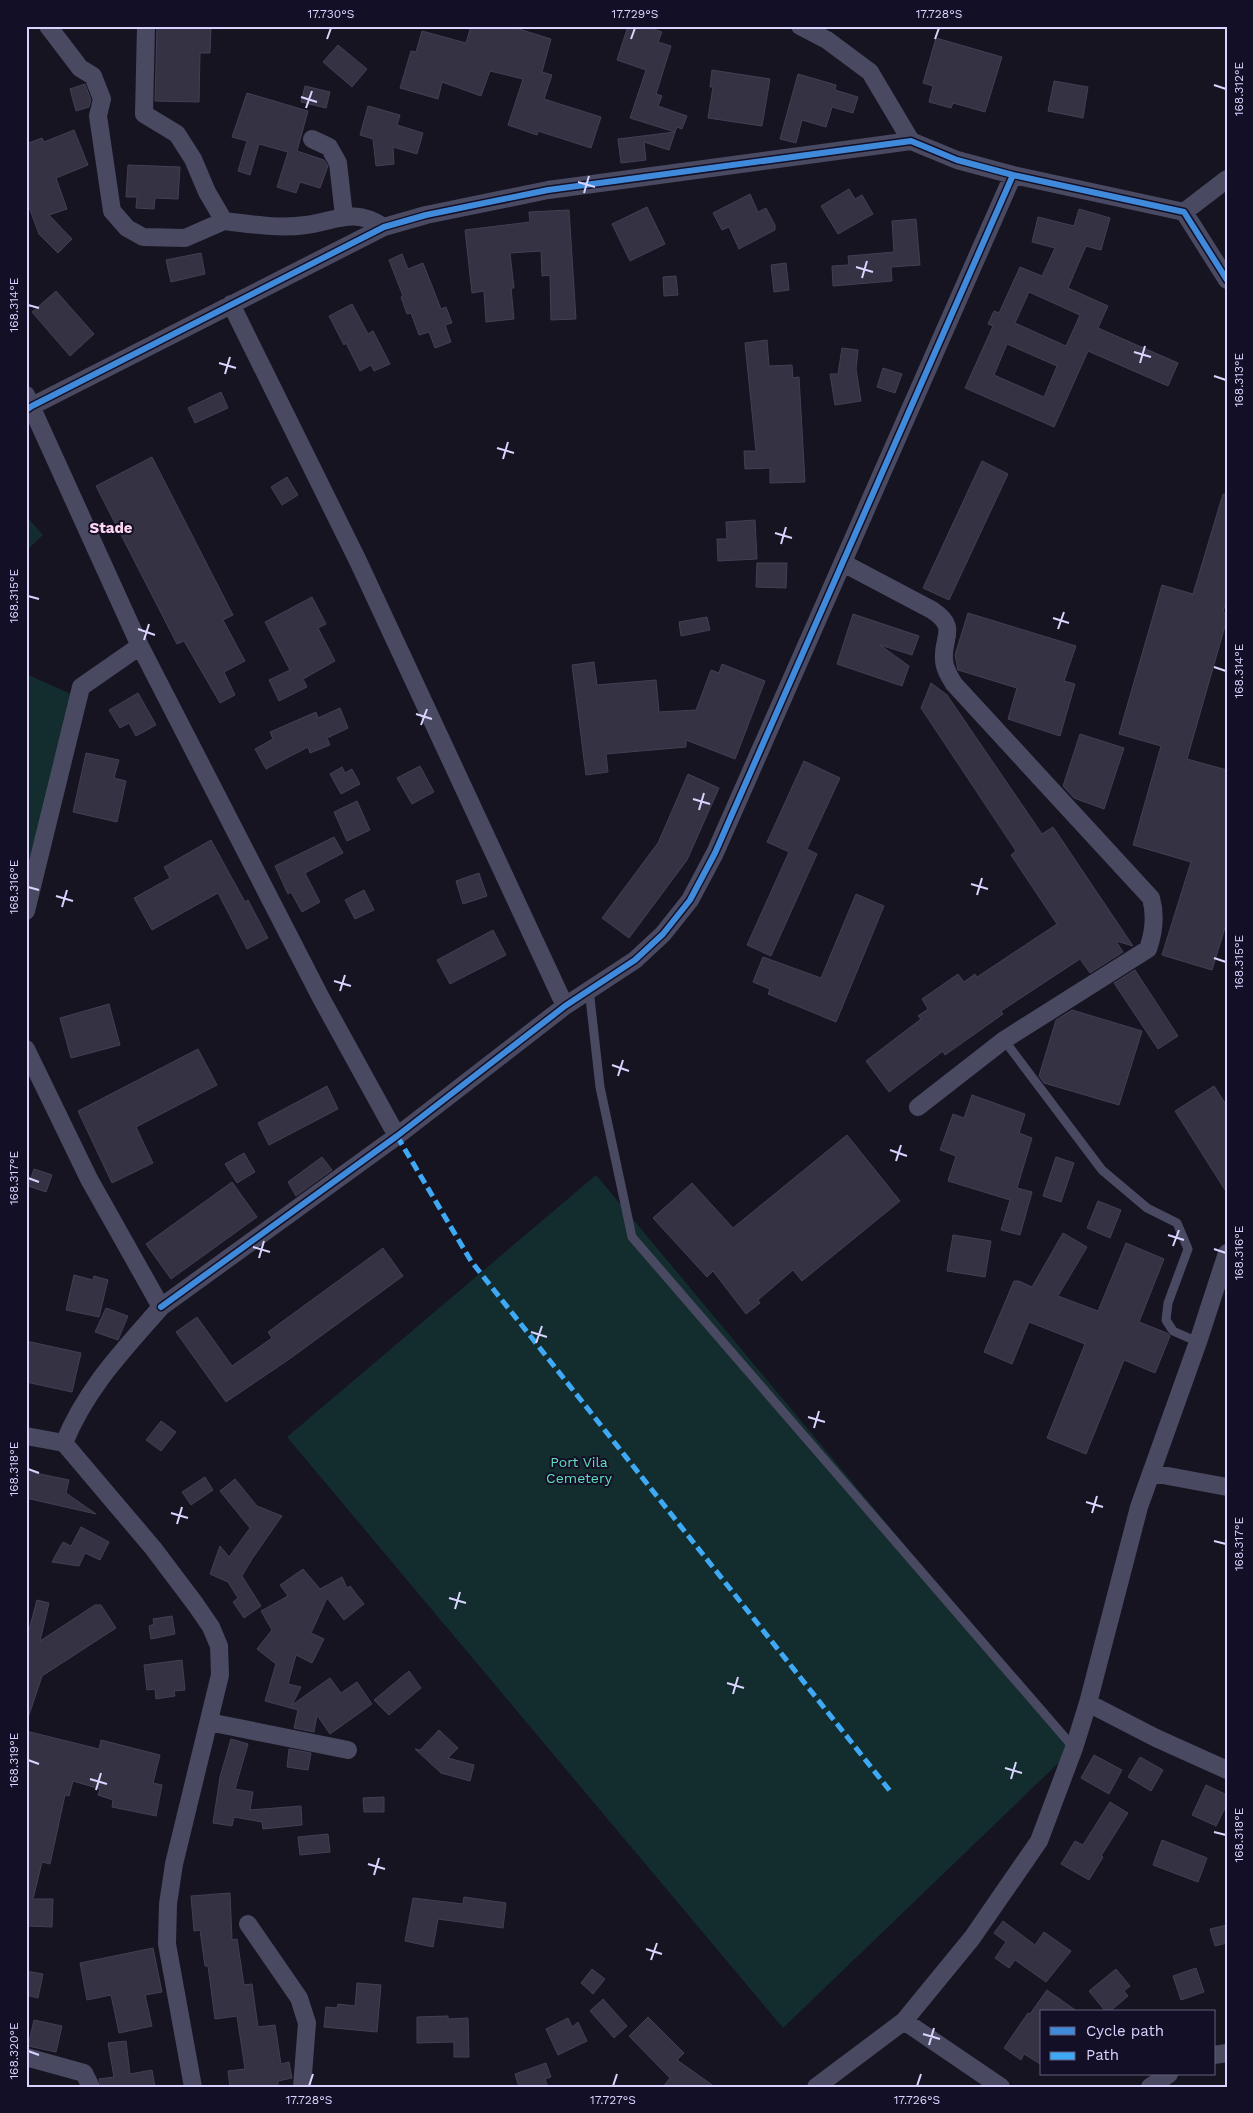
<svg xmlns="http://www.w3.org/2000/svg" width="1253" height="2113" viewBox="0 0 1253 2113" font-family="'Work Sans',sans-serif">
  <rect width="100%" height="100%" fill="#161421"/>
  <path fill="#132c2d" d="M26,516l17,19 -17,16z
    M26,674l45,20 -45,188z
    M596,1175l478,573 -291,280 -496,-591z"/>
  <path fill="#343243" stroke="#433f54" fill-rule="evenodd" d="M157,26l54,1 -1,26h-10l-1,49 -44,-1z
    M471,26h38l42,13 -9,33 10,3 -8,24 57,18 -10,31 -53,-17 -1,4 -29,-10 15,-46 -33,-8 -9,25 -39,-14 -4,17 -38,-11 11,-37 5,1 6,-21 44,12z
    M628,26h17l17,6 -4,10 13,4 -15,48 6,2 -4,10 29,10 -5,13 -5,-2 -2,5 -45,-14 16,-48 -29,-10z
    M936,38l66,19 -17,55 -32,-9 -2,5 -22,-6 4,-16 -10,-3z
    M338,45l29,24 -15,18 -29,-25z
    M712,70l58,9 -8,47 -54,-8 5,-31h-3z
    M798,74l38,11 -1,5 23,7 -5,16 -21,-6 -6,20 -24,-7 -6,23 -16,-4z
    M1054,81l34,6 -5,31 -35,-7z
    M85,84l6,16 -2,7 -13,4 -6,-22z
    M305,86l25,6 -4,16 -25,-6z
    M247,93l61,18 -11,40 27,9 4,6 -8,22 -20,-6 -4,11 -19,-6 11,-35 -29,-8 -9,31 -12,-4 9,-30 -15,-4z
    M368,106l32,9 -3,10 26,8 -6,21 -24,-7 1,17 -18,2 -3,-27 -13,-4z
    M74,130l14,35 -32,13 11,31 -18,6 23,24 -14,14 -19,-19 -13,-35v-55l16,-6 2,4z
    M675,132l-6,18 -25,-8 2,18 -25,3 -3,-24z
    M128,165l52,2 -2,32 -23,-1 -1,11 -18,-1 1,-11h-11z
    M849,189l6,10 7,-4 11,19 -35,20 -17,-28z
    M750,194l8,18 8,-4 9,17v5l-36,19 -10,-22 -7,3 -9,-17z
    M647,207l18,37 -35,17 -18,-37z
    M1079,209l31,9 -9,32 -15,-4 -18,42 40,18 -10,22 80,35 -10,23 -80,-35 -34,76 -89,-39 28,-62 -5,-2 6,-13 5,2 21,-46 22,9 13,-28 -23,-6 6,-25 36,9zM1029,292l51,23 -14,31 -51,-23zM1007,344l50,22 -13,31 -50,-22z
    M569,210l7,109 -25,1 -1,-45 -8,1 -1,-25 -31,2 4,35h-3l3,31 -28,3 -2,-31 -12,2 -7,-63 65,-8 -1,-10z
    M916,219l4,46 -29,2 1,14 -59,5 -1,-20 17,-1 -1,-9 46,-4 -2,-31z
    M201,253l4,21 -34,8 -5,-22z
    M402,254l6,15 15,-6 18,46 5,-2 6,16 -7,2 6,17 -16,6 -6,-16 -10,3 -8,-22 -4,1 -6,-17 2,-1 -14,-36z
    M786,263l3,27 -15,2 -3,-27z
    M676,276l2,19 -14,1 -1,-19z
    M56,291l38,43 -24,22 -38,-44z
    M352,304l16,30 5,-3 17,33 -16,7 -3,-6 -11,6 -14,-28 -2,2 -15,-29z
    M767,340l2,26 23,-1 1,13 6,-1 6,105 -35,1v-15l-25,1 -1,-18h12l-11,-108z
    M842,348l16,2 -2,19 5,32 -26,4 -5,-31h8z
    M883,368l19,6 -7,19 -18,-6z
    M221,392l7,16 -33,15 -7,-15z
    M152,457l81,158 -10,5 22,41 -21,11 11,23 -15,8 -36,-62 -7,3 -81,-158z
    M982,461l26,13 -59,126 -26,-12z
    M287,477l11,18 -16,10 -11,-18z
    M1223,494h4v105l-4,13 4,1v6l-40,140 40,11v151l-15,49 -50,-15 29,-93 -58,-17 28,-99 -42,-12 43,-149 31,9z
    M755,520l2,39 -39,2 -1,-22h10l-1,-17z
    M757,563h30l-1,25 -30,-1z
    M312,597l14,27 -8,4 17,33 -32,18 4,8 -28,14 -10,-21 21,-10 -25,-48z
    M968,613l108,33 -12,35 11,3 -15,52 -52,-17 9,-31 -59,-18 -3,-15z
    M853,614l66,22 -7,19 -32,-10 29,21 -7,20 -65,-22z
    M707,617l3,13 -29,6 -2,-14z
    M594,662l3,23 59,-5 3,32 37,-2 15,-40 8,3 3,-9 43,17 -30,78 -49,-19v7l-80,7 2,18 -22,3 -14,-110z
    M931,683l16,12 95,139 11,-7 80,119 -17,-5 7,11 -33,21 -10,-14 -79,52 2,3 -58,41 -2,-4 -54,41 -23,-31 55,-42 -3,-3 10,-7 -6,-10 36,-25 6,8 11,-8 2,3 80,-53 -46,-69 5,-4 -95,-143z
    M138,693l18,32 -20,11 -7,-13 -9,5 -11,-18z
    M340,708l8,20 -21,10 3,7 -20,8 -2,-6 -42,22 -11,-20 18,-10 -3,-7 46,-20 2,6z
    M1080,734l44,14 -20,61 -30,-11 -11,-12z
    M86,753l33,7 -5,18 12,3 -9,41 -44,-10z
    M804,761l36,17 -33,71 10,5 -46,102 -24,-11 42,-93 -22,-10z
    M420,766l14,26 -22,12 -15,-26z
    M342,767l3,6 7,-4 8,15 -19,10 -11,-20z
    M688,774l31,14 -32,72 -58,78 -27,-20 56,-75z
    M357,801l13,29 -23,11 -13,-29z
    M334,837l9,16 -38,20 15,29 -18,10 -11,-20 -3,2 -13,-28z
    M211,840l34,62 3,-2 20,38 -21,11 -29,-56 -66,37 -18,-32 36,-20 -6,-11z
    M479,873l8,23 -24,8 -7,-23z
    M364,890l10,20 -19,9 -10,-19z
    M856,894l28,12 -48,116 -68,-28 2,-5 -17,-7 10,-25 58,21z
    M493,930l13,25 -56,29 -13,-24z
    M1135,970l43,66 -20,13 -44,-66z
    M109,1004l11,41 -49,13 -11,-40z
    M1072,1010l70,21 -23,74 -75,-22 -5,-7 17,-56z
    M198,1049l19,36 -81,42 17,36 -41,20 -34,-72z
    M327,1086l11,23 -69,36 -11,-22z
    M1214,1086l13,20v87l-52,-82z
    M972,1095l53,19 -6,19 13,5 -15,50 15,4 -12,43 -19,-5 9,-30 -62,-19 8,-25 -16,-6 13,-36 11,4z
    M847,1135l53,66 -98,80 -9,-11 -35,30 2,3 -14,11 -33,-43 -6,6 -54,-59 39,-35 41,45z
    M244,1153l11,19 -18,11 -12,-19z
    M322,1157l10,13 -36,26 -8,-14z
    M1056,1157l18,6 -13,39 -18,-6z
    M34,1169l18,6 -6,17 -18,-6z
    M232,1182l25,35 -86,62 -25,-35z
    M1098,1201l23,9 -11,28 -23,-10z
    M1063,1233l24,14 -29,49 40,15 28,-68 38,16 -25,63 28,11 3,3 -15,37 -31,-13 -38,94 -39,-16 38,-94 -56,-22 -17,42 -28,-12 30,-71h5l13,6z
    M953,1235l38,6 -6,36 -38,-6z
    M383,1248l20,28 -115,84 -62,42 -50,-70 21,-15 35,49 40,-28 -4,-6z
    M74,1275l19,5 1,-4 14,4 -9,37 -33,-7z
    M106,1308l22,8 -10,24 -23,-8z
    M26,1341l55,12 -9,39 -46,-10z
    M161,1421l15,11 -15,19 -15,-11z
    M26,1471l43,9 -3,13 30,21 -70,-16z
    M205,1477l8,13 -22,15 -9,-13z
    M235,1479l22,27 25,10 -30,43 -10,17 19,30 -17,12 -11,-16 5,-4 -10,-16 -18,-8 10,-28 9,11 21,-29 -30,-37z
    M81,1527l28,15 -9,18 -15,-7 -6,13 -27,-4 11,-20 8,4z
    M303,1569l17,20 22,-12 5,11 3,-2 14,18 -20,16 -17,-22 -16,35 13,6 -12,24 -16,-8 -8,29 13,3 -9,18 38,-27 11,15 16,-11 15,22 -42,30 -13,-19 -3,17 -20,-4 4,-18 -33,-9 11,-37 -19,-15 15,-19 -11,-19 27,-15 -8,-11z
    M37,1600l12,3 -9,38 55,-36h6l15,23 -74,48 -13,39 -3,-1v-73z
    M172,1616l3,18 -24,5 -2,-13 5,-2 -1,-5z
    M182,1660l3,30 -11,1 1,5 -19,3 -1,-10 -8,1 -3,-25z
    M409,1671l12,17 -32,27 -15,-15z
    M439,1730l19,18 -10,10 26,7 -4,16 -29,-8 -26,-24 5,1z
    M26,1731l73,18 2,-9 59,15 -7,28 9,2 -6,31 -44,-9 1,-7 -15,-5 2,-6 -27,-8 -4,15 -4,-1 -15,69 -8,-2 -9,37h20l-1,28 -25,-1z
    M231,1739l17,5 -13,45 18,3 -3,18 51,-4 1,19 -39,4 -1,-7 -28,-5 -2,9 -19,-3 7,-46z
    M289,1749l22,4 -3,17 -21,-3z
    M1094,1755l28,15 -13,24 -28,-16z
    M1140,1757l23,13 -12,21 -23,-14z
    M1206,1785l21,10v9l-11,22 -24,-11z
    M384,1797v15h-20l-1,-14z
    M1110,1802l18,11 -27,43 2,1 -14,23 -28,-16 14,-23 8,4z
    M328,1834l2,18 -30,3 -2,-18z
    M1162,1840l45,18 -9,24 -45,-17z
    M230,1893l2,47 5,-1 7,46 8,-1 6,43 17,-2 6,39 8,-2 3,16 -14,3v6h-48l-2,-16 17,-2 -8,-53 -22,3 -7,-53h-3l-5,-36 -6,1 -3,-35z
    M464,1897l42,6 -3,25 -65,-9 -5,28 -28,-6 8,-43 50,6z
    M1003,1921l32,24 9,-13 27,19 -25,31 -31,-22 -6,8 -14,-10 11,-16 -12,-9z
    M1227,1925v18l-12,3 -5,-17z
    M153,1948l9,44 -17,3 7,31 -33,7 -8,-38 -24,5 -7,-37z
    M1196,1968l8,24 -23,8 -8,-24z
    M592,1969l13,10 -12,15 -12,-11z
    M1116,1969l14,17 -6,5 4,5 -19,16h-3l-17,-21z
    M26,1971l17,3 -5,24 -12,-3z
    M357,1983l24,2 -4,47 -53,-5 2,-20 11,1 1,-4 17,2z
    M1047,1990l31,22h-36v53l-18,-11 -3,6 -17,-12 24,-35 2,1z
    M603,1999l24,27 -13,12 -24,-27z
    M448,2016v3l20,-1 1,39h-15v-15l-37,1v-26z
    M648,2017l36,36 -7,7 38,27h-52l7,-9 -41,-42z
    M568,2018l4,9 6,-5 9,19 -29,14 -12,-26z
    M34,2020l28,6 -6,26 -28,-6z
    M126,2041l4,33 22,-4 3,17h-54l-2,-8 15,-2 -6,-34z
    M546,2063l5,14 -6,2 3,8h-29l-4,-13z"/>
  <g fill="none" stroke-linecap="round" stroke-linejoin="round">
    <path stroke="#4a4962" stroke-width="9" d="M589,989l11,98 32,150 442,511
      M1004,1040l98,130 45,38 30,15 11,26 -20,54 -2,17 7,11 25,11"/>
    <path stroke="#4a4962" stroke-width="18" d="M48,26l32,42 13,8 9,23 -4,17 14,95 15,17 16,9 42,1 39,-17
      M146,26l-2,88 33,20 16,25 14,33 17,29c27,3 55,8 82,4 31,-4 47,-18 78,2
      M800,26l27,14 43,32 41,69
      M312,139l17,8 9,16 6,53
      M1184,212l43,-33
      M231,304l127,257 207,445
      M26,395l114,251 181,352 76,138
      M26,410l6,-4 352,-179 42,-12 122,-25 363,-49 46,19 56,15 171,37 43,68
      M843,563l89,47c27,18 10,27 12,49 0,9 5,17 10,25l197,214c5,18 3,34 -3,51l-144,91 -86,67
      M26,911l55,-224 59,-41
      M26,1049l63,130 72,128c-39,45 -74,80 -97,136l-38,-7
      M161,1307l236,-171 168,-130 70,-46 28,-26 27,-34 25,-47 298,-678
      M64,1443l89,105 43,57 15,22 8,19 1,29 -46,189 -6,40 -1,40 26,143
      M1152,1473l75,14
      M1088,1703l68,35 71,32
      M209,1722l139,28
      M248,1924l51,74 8,25 -5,64
      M904,2021l97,66
      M1214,2055l13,-2
      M26,2057l58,16 7,14
      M816,2087l88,-66 68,-83 67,-97 35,-93 14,-45 51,-196 59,-165 29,-89
      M1150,2087l19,-13"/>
    <path stroke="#3fa9f5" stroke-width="5" stroke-dasharray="10 5" stroke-linecap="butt" d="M397,1136l74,125 419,530"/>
    <defs>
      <path id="cycleway" d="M26,410l6,-4 352,-179 42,-12 122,-25 363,-49 46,19 56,15 171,37 43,68
        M161,1307l236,-171 168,-130 70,-46 28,-26 27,-34 25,-47 298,-678"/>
    </defs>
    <use href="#cycleway" stroke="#130f26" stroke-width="9"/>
    <use href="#cycleway" stroke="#408adc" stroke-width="6"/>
  </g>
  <path fill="none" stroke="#d9d4ff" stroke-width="2" d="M327,39l4,-11M631,39l4,-11M935,39l4,-11M1214,85l12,4M301,97l16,5M306,108l6,-17M578,182l17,5M584,193l5,-17M856,267l17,5M862,278l5,-17M28,305l11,3M1134,352l17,5M219,363l17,5M1140,363l5,-17M225,374l5,-17M1214,376l12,4M497,448l17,5M503,459l5,-17M775,533l17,5M781,544l5,-17M28,596l11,3M1053,618l16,5M138,629l17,6M1058,629l6,-17M144,640l5,-16M1214,667l12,4M416,714l16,5M421,725l6,-16M693,799l17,5M699,810l5,-17M971,884l17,5M28,887l11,3M977,895l5,-17M56,896l17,5M62,907l5,-17M1214,958l12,4M334,981l17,5M340,991l5,-16M612,1065l17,6M618,1076l5,-16M890,1150l17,6M896,1161l5,-16M28,1178l11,4M1168,1235l16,5M1173,1246l6,-16M253,1247l17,5M1214,1249l12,4M259,1258l5,-17M531,1332l16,5M536,1343l6,-17M808,1417l17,5M814,1428l5,-17M28,1469l11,4M1086,1502l17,5M171,1513l17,5M1092,1513l5,-17M177,1524l5,-17M1214,1541l12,3M449,1598l17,5M455,1609l5,-17M727,1683l17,5M733,1694l5,-17M28,1760l11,4M1005,1768l17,5M90,1779l17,5M1011,1779l5,-17M96,1790l5,-17M1214,1832l12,3M368,1864l17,5M374,1875l5,-17M646,1949l16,5M651,1960l6,-17M923,2034l17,5M929,2045l5,-17M28,2051l11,4M309,2086l4,-12M613,2086l4,-12M917,2086l4,-12"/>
  <g text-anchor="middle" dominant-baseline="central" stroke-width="4" stroke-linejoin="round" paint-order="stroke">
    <g font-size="14" fill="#5fe0c0" stroke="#130f26">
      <text x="579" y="1462">Port Vila<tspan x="579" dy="16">Cemetery</tspan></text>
    </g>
    <g font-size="15" font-weight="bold" fill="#ffd6f0" stroke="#130f26">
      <text x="111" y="528">Stade</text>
    </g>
  </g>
  <rect width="1253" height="2113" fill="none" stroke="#130f26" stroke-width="55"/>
  <rect x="1040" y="2010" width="175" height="65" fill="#130f26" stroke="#625e7d"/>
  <rect x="1050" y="2027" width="25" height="8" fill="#408adc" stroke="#625e7d"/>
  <text x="1086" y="2036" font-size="15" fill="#d9d4ff">Cycle path</text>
  <rect x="1050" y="2052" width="25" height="8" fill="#3fa9f5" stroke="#625e7d"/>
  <text x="1086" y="2060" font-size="15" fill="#d9d4ff">Path</text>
  <rect x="28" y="28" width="1198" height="2058" fill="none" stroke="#d9d4ff" stroke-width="2"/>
  <g font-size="12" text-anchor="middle" fill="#d9d4ff">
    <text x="331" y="18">17.730°S</text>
    <text x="635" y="18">17.729°S</text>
    <text x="939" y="18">17.728°S</text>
    <text transform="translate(1239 89) rotate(-90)" y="4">168.312°E</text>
    <text transform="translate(14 305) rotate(-90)" y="4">168.314°E</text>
    <text transform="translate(1239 380) rotate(-90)" y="4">168.313°E</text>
    <text transform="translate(14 596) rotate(-90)" y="4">168.315°E</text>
    <text transform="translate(1239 671) rotate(-90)" y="4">168.314°E</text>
    <text transform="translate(14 887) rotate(-90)" y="4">168.316°E</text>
    <text transform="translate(1239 962) rotate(-90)" y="4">168.315°E</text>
    <text transform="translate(14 1178) rotate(-90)" y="4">168.317°E</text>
    <text transform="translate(1239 1253) rotate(-90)" y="4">168.316°E</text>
    <text transform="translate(14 1469) rotate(-90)" y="4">168.318°E</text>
    <text transform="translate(1239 1544) rotate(-90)" y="4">168.317°E</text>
    <text transform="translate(14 1760) rotate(-90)" y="4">168.319°E</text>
    <text transform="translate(1239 1835) rotate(-90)" y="4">168.318°E</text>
    <text transform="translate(14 2051) rotate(-90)" y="4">168.320°E</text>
    <text x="309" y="2104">17.728°S</text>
    <text x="613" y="2104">17.727°S</text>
    <text x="917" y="2104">17.726°S</text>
  </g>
</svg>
